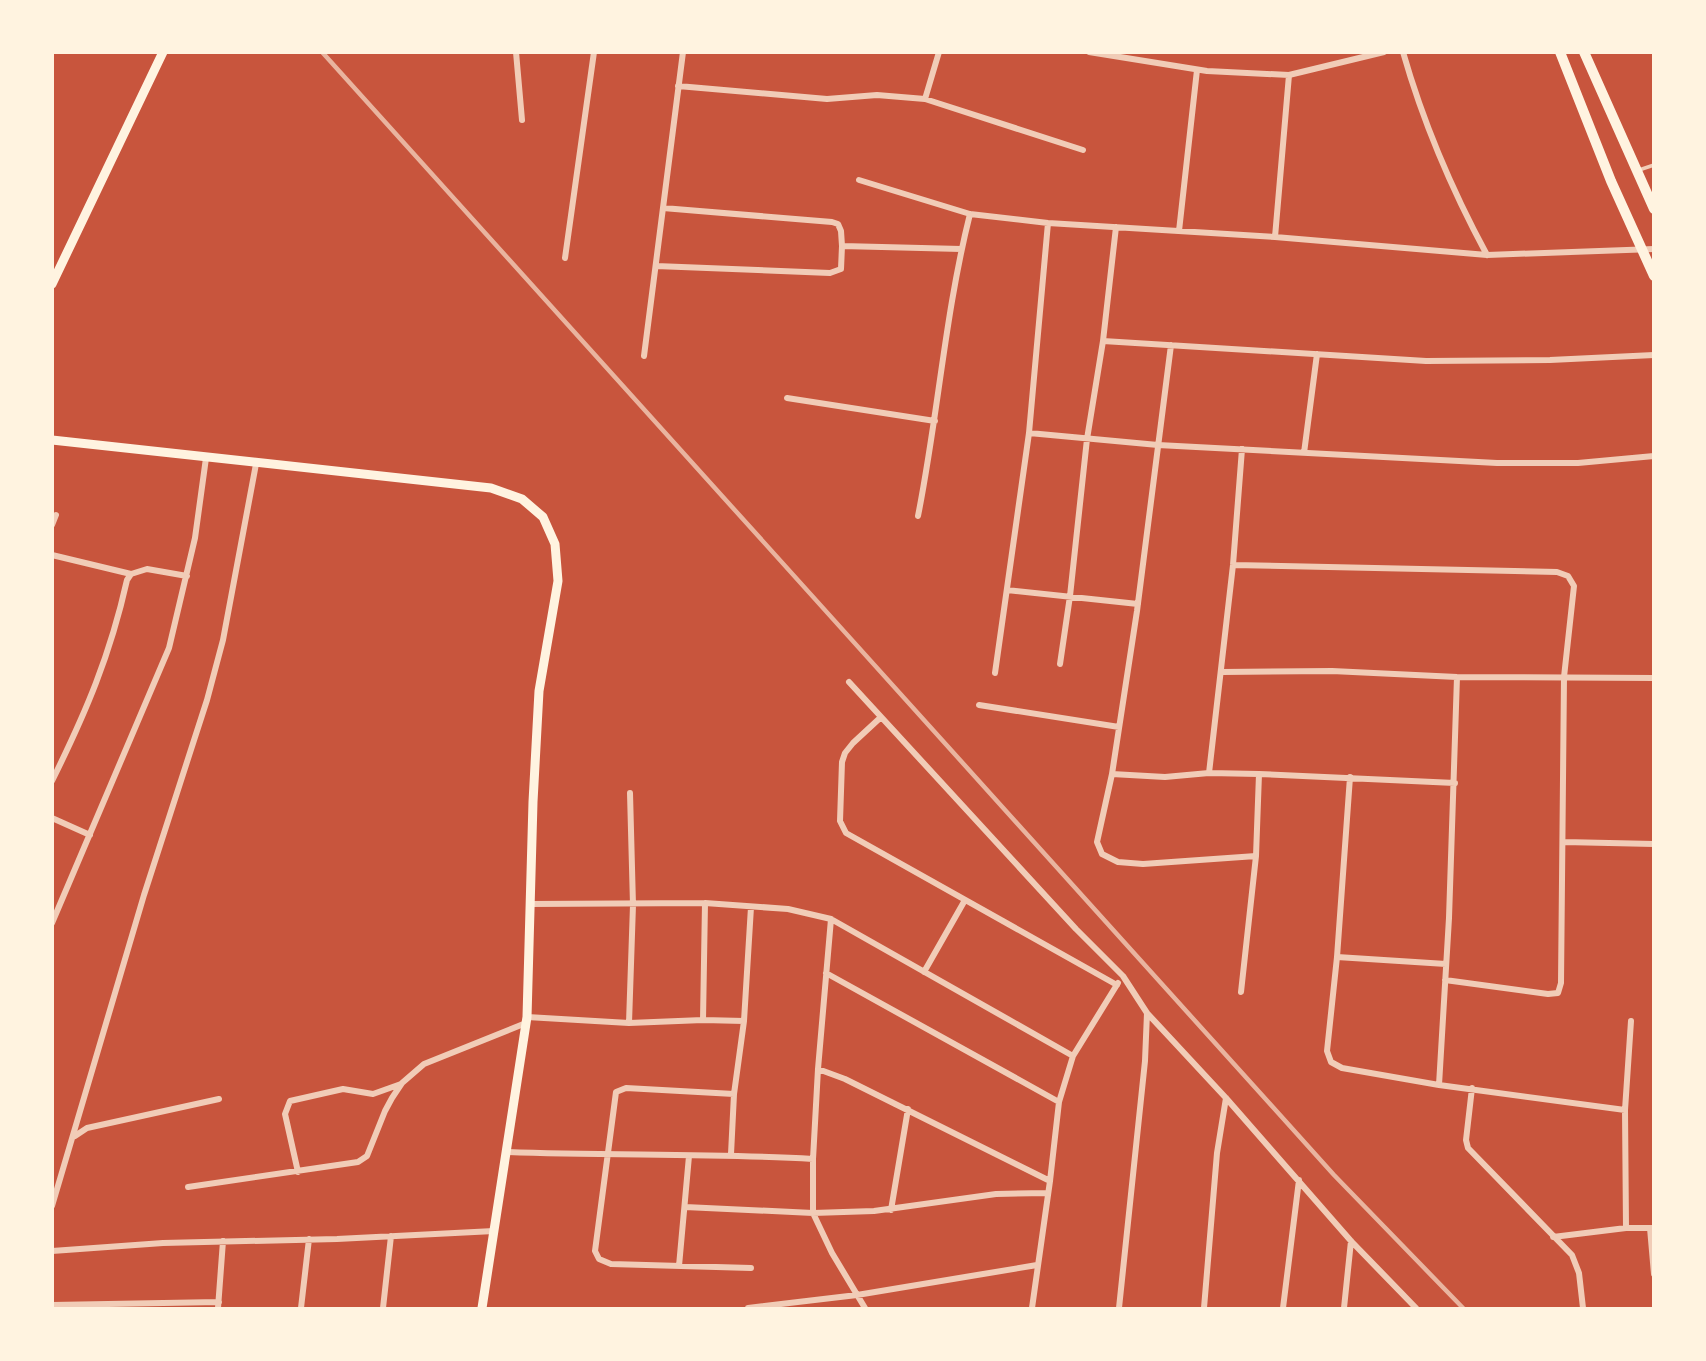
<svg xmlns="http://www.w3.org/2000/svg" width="1706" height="1361" viewBox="0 0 1706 1361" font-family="Montserrat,sans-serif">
  <rect width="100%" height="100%" fill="#c8553d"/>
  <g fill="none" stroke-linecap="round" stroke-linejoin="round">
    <path stroke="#f1ccb7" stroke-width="3.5" d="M1639,170l15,-5"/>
    <path stroke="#f1ccb7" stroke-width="6" d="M516,52l6,68
      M1089,52l118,19 82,4 95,-23
      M1403,52c20,70 50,140 84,203
      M678,86l149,13 50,-4 48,4 158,51
      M925,99l14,-47
      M859,180l111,34 78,9 227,14 212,18 167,-6
      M663,208l169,14 6,2 3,7 1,15
      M1179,231l18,-161
      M1275,237l14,-162
      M565,258l29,-206
      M656,266l174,7 11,-4 1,-23 119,3
      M1103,341l323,20 124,-1 104,-5
      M1171,345l-34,266 -25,163 -15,68 5,12 16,8 25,2 113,-8
      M644,356l39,-304
      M787,398l148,23
      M1029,433l129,12 339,18h81l76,-7
      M1304,453l13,-99
      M918,516c20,-100 27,-203 52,-302
      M52,525l4,-10
      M52,555l79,19
      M1233,565l324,7 11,4 6,10 -10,91 -3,306 -3,10 -10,1 -103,-14
      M1007,590l131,14
      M1060,664l10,-68 17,-157 16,-98 13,-114
      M1222,672l110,-1 125,6 197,1
      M995,673l34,-240 19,-210
      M849,682l227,247 47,47 24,37 79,85 125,143 65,67
      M979,705l140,22
      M880,718l-27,25 -8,10 -3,9 -2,59 6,12 271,152
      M1209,773l24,-208 9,-116
      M1112,774l53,3 44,-4 50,1 196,9
      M1350,777l-13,180 -10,94 4,11 11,6 97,17 186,25
      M52,781c34,-69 58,-125 75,-201l4,-6 16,-5 40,7
      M52,818l38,17
      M1564,842l90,2
      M530,904l175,-1 83,6 43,10 242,137
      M831,919l-13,150 -5,90v54l19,40 33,55
      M52,923l117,-275 26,-110 11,-80
      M1337,957l109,7
      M924,972l41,-72
      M826,973l233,129
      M1241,992l15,-136 3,-82
      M527,1017l102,6 74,-3 41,1
      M703,1020l2,-117
      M629,1023l4,-118 -3,-112
      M818,1069l27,10 205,102
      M1439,1085l10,-167 8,-241
      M1472,1088l-6,52 2,8 104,107 7,18 4,35
      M734,1094l-108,-6 -10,4 -21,159 4,8 12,5 140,4
      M75,1136l12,-8 132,-29
      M507,1152c102,4 204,1 306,7
      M731,1154l3,-60 10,-73 7,-114
      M298,1172l-13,-58 5,-13 53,-12 30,5 28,-10
      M188,1187l170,-25 9,-6 18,-45 7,-13 10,-15 22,-19 102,-41
      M52,1206l92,-311 63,-195 16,-60 33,-176
      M685,1207l128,6 61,-2 122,-17 51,-1
      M891,1210l17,-101
      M1626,1228l-1,-118 6,-89
      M1650,1228l4,46
      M1553,1237l73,-9h28
      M52,1251l111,-8 174,-4 157,-8
      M679,1266l10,-110
      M52,1305l167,-3
      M218,1308l5,-67
      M301,1308l8,-69
      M383,1308l8,-72
      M748,1308l109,-13 180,-30
      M1032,1308l18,-127 9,-79 14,-46 45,-73
      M1119,1308l26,-247 2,-48
      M1204,1308l13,-155 9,-55
      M1283,1308l16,-128
      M1344,1308l7,-67"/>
    <path stroke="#fff3e0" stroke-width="9" d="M52,284l111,-232
      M52,440l439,48 31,11 21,18 12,27 3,37 -19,110 -6,111 -6,215 -45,291"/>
    <path stroke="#fff3e0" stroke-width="10" d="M1560,52l51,129 43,95
      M1584,52l70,157"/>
    <path stroke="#e9b49f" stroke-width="4.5" d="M322,52l1012,1123 129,133"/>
  </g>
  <rect width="1706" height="1361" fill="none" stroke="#fff3e0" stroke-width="108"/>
</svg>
